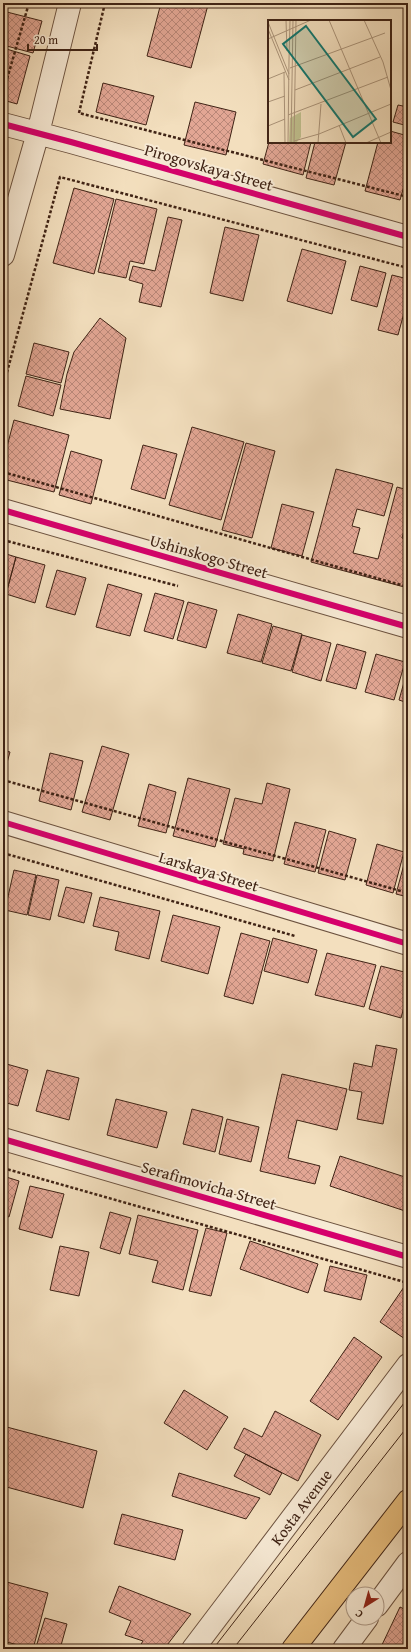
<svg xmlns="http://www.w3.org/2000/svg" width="411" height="1652" viewBox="0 0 411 1652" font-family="'Gentium Book Plus',serif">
  <defs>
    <pattern id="building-cross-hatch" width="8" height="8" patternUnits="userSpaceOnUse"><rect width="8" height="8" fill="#e2a694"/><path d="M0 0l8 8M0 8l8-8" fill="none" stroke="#b98778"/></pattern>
  </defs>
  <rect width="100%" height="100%" fill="#f3dfbe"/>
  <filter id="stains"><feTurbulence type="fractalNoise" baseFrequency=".005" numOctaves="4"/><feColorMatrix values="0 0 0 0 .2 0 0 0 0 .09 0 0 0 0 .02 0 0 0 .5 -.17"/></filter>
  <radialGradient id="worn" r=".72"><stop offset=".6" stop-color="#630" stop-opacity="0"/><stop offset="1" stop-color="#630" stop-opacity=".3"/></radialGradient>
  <path fill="url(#building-cross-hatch)" stroke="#3f2315" d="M161,3h40l7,2 -17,63 -44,-12z
    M3,11l39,10 -9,32 -30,-8z
    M3,48l27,8 -13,48 -14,-4z
    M103,83l51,13 -8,29 -50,-13z
    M195,102l41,10 -10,43 -42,-10z
    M398,105l10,2v19l-15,-4z
    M390,131l18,5v36l-8,28 -35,-9 13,-49h12z
    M269,142h42l-8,33 -40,-11z
    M315,142h31l-12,43 -28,-7z
    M74,188l40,11 -20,75 -41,-11z
    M116,199l41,10 -13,55 -14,-3 -4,17 -28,-6z
    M168,217l14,3 -21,87 -22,-5 4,-18 -14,-4 4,-14 22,5z
    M225,227l34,8 -16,66 -33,-8z
    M302,249l44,12 -14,53 -45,-13z
    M360,266l26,7 -9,34 -26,-7z
    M392,275l16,4v19l-10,37 -20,-5z
    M100,318l26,20 -16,81 -50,-10 7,-35 7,-22z
    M34,343l35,9 -8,31 -35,-9z
    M26,376l35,9 -8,31 -35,-10z
    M14,420l55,15 -15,57 -51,-13v-17z
    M192,427l52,15 -23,78 -52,-15z
    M246,443l29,8 -23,87 -30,-8z
    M143,445l34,9 -12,45 -34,-10z
    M71,451l31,9 -11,44 -32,-9z
    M336,469l57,15 -9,32 -27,-7 -5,17 8,2 -7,25 25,6 19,-72 11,3v26l-6,22 6,2v48l-97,-26z
    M282,504l32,8 -12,44 -31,-8z
    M3,553l13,4 -10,37h-3z
    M16,557l29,8 -10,38 -29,-9z
    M57,570l29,8 -11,37 -29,-8z
    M108,584l34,10 -12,42 -34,-9z
    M155,593l29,8 -11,38 -29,-8z
    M188,602l29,8 -11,38 -29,-8z
    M238,614l34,10 -11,38 -34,-9z
    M273,626l29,8 -11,37 -29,-8z
    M302,635l29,8 -10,38 -29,-9z
    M337,644l29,8 -10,37 -30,-8z
    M376,654l29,8 -11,38 -29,-8z
    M408,668v35l-9,-3z
    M102,746l27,8 -19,66 -28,-8z
    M3,750l7,2 -7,25z
    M50,753l33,8 -12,49 -32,-9z
    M188,778l42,11 -15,58 -42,-11z
    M267,783l23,6 -17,72 -30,-7 1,-5 -21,-5 12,-46 27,6z
    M149,784l27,8 -10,41 -28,-7z
    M295,822l31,8 -11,42 -31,-8z
    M329,831l27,8 -11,41 -27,-7z
    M377,844l27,8 -11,41 -27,-8z
    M407,853h1v44l-12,-3z
    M14,870l22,5 -9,40 -22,-5z
    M37,875l22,5 -9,40 -22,-5z
    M66,887l26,6 -8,30 -26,-7z
    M100,897l60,14 -11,48 -34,-9 4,-18 -26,-6z
    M173,915l47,12 -12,47 -47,-13z
    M241,933l29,8 -17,63 -29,-8z
    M273,938l44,12 -9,33 -44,-12z
    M327,953l49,12 -12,42 -49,-12z
    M381,966l27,7v19l-7,26 -32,-9z
    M376,1045l21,4 -14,75 -26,-5 5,-27 -13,-2 5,-27 18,4z
    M3,1063l25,7 -10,36 -15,-4z
    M47,1070l32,8 -10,42 -33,-9z
    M282,1074l65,15 -10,41 -40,-10 -9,38 32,8 -5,18 -55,-13z
    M116,1099l51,13 -10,36 -50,-13z
    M192,1109l31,8 -8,35 -32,-8z
    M227,1119l32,8 -8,35 -32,-8z
    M340,1156l68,22v34l-78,-26z
    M3,1176l16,5 -10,36 -6,-2z
    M30,1186l34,8 -12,44 -33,-9z
    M110,1212l21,6 -11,36 -20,-6z
    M138,1215l60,15 -15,60 -31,-8 6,-21 -29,-7z
    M206,1228l21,5 -16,63 -22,-5z
    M250,1241l68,23 -10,29 -68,-24z
    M60,1246l29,6 -10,44 -29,-6z
    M330,1266l37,9 -6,25 -37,-9z
    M406,1284l2,1v56l-28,-19z
    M354,1337l28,20 -44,63 -28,-19z
    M184,1390l44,27 -21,33 -43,-27z
    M275,1411l46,24 -23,46 -64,-33 10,-20 18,9z
    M3,1426l94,25 -14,57 -80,-22z
    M246,1454l36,19 -12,22 -36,-19z
    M179,1473l81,25 -14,21 -74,-23z
    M122,1514l61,16 -8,30 -61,-16z
    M3,1581l45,12 -15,56 -30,-8z
    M119,1586l72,28 -27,35h-26l5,-8 -18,-6 6,-14 -22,-9z
    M400,1607l6,3 2,-3v42h-28z
    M45,1618l22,6 -7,25h-16l-8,-2z"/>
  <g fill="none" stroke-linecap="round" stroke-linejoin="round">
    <defs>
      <path id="minor" d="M3,124l68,18 337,95
        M3,255l35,-122 32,-130
        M3,510l405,117
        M3,822l405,122
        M3,1139l405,118
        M377,1605l31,-42
        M193,1649l215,-284
        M344,1649l23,-31"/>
      <path id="major" d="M293,1649l115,-148"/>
    </defs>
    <use href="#minor" stroke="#6c523f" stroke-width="24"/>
    <use href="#major" stroke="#3f2315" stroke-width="24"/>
    <path stroke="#3f2315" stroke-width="2.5" stroke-dasharray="3 2" stroke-linecap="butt" d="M105,3l-26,110 329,84
      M3,93l26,-90
      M3,387l57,-210 348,91
      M3,472l405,115
      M3,540l175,46
      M3,780l405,113
      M3,853l292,83
      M3,1168l405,115"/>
    <use href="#minor" stroke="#f7ead5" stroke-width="22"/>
    <use href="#major" stroke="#eac07f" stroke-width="22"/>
    <path stroke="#3f2315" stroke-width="1" d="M213,1649l195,-251
      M233,1649l175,-223"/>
    <defs>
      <path id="cycleway" d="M3,124l68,18 337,95
        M3,510l405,117
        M3,822l405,122
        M3,1139l405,118"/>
    </defs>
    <use href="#cycleway" stroke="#f7ead5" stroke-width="8"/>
    <use href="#cycleway" stroke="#d6006c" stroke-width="6"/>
  </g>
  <g text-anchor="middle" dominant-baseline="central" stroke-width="4" stroke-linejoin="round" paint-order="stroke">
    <g font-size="16" fill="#3f2315" stroke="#f7ead5">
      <text transform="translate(209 167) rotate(16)">Pirogovskaya Street</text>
      <text transform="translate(209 556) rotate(16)">Ushinskogo Street</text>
      <text transform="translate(209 871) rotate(17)">Larskaya Street</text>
      <text transform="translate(209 1185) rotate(16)">Serafimovicha Street</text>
      <text transform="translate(301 1507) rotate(-53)">Kosta Avenue</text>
    </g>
  </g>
  <g transform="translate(268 20)">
    <rect width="123" height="123" fill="#f3dfbe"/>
    <path d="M33,92v25l-5,6h-7l1,-25z" fill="#c0c08e"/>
    <path fill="none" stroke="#ab947a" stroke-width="1" d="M18,0l1,31M61,0l52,123M96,0l19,42 8,28M0,2l21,52M0,9l21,51M0,19l43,-19M21,40l1,-40M22,48l95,-35M16,52l1,71M0,59l17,-7M27,70l85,-33M0,82l17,-6M20,95l100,-38M71,105l7,18M0,106l17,-7M26,121l25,-7 72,-30M20,123l1,-83M23,123l2,-123M26,123l2,-123M50,123l3,-39M98,123l25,-11"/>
    <path fill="#0f766e" fill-opacity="0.15" stroke="#0f766e" stroke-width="2" d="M38,6l70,93 -23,18 -70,-93z"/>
    <rect width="123" height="123" fill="none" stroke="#3f2315" stroke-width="2"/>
  </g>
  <rect width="411" height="1652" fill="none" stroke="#f3dfbe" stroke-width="16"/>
  <rect x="4" y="4" width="403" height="1644" fill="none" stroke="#3f2315" stroke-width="2"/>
  <rect x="8" y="8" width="395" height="1636" fill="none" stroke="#3f2315"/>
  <g transform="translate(365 1606) rotate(217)"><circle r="19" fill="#f7ead5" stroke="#ad9a88"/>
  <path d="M0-3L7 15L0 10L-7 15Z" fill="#8f2418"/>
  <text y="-6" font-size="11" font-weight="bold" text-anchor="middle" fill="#3f2315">С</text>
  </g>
  <path d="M28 44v6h69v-6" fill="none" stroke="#3f2315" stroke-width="2"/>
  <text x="34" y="44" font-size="12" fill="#3f2315" stroke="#f7ead5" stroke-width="3" paint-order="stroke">20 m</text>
  <rect width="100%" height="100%" filter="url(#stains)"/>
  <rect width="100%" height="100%" fill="url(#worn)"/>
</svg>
